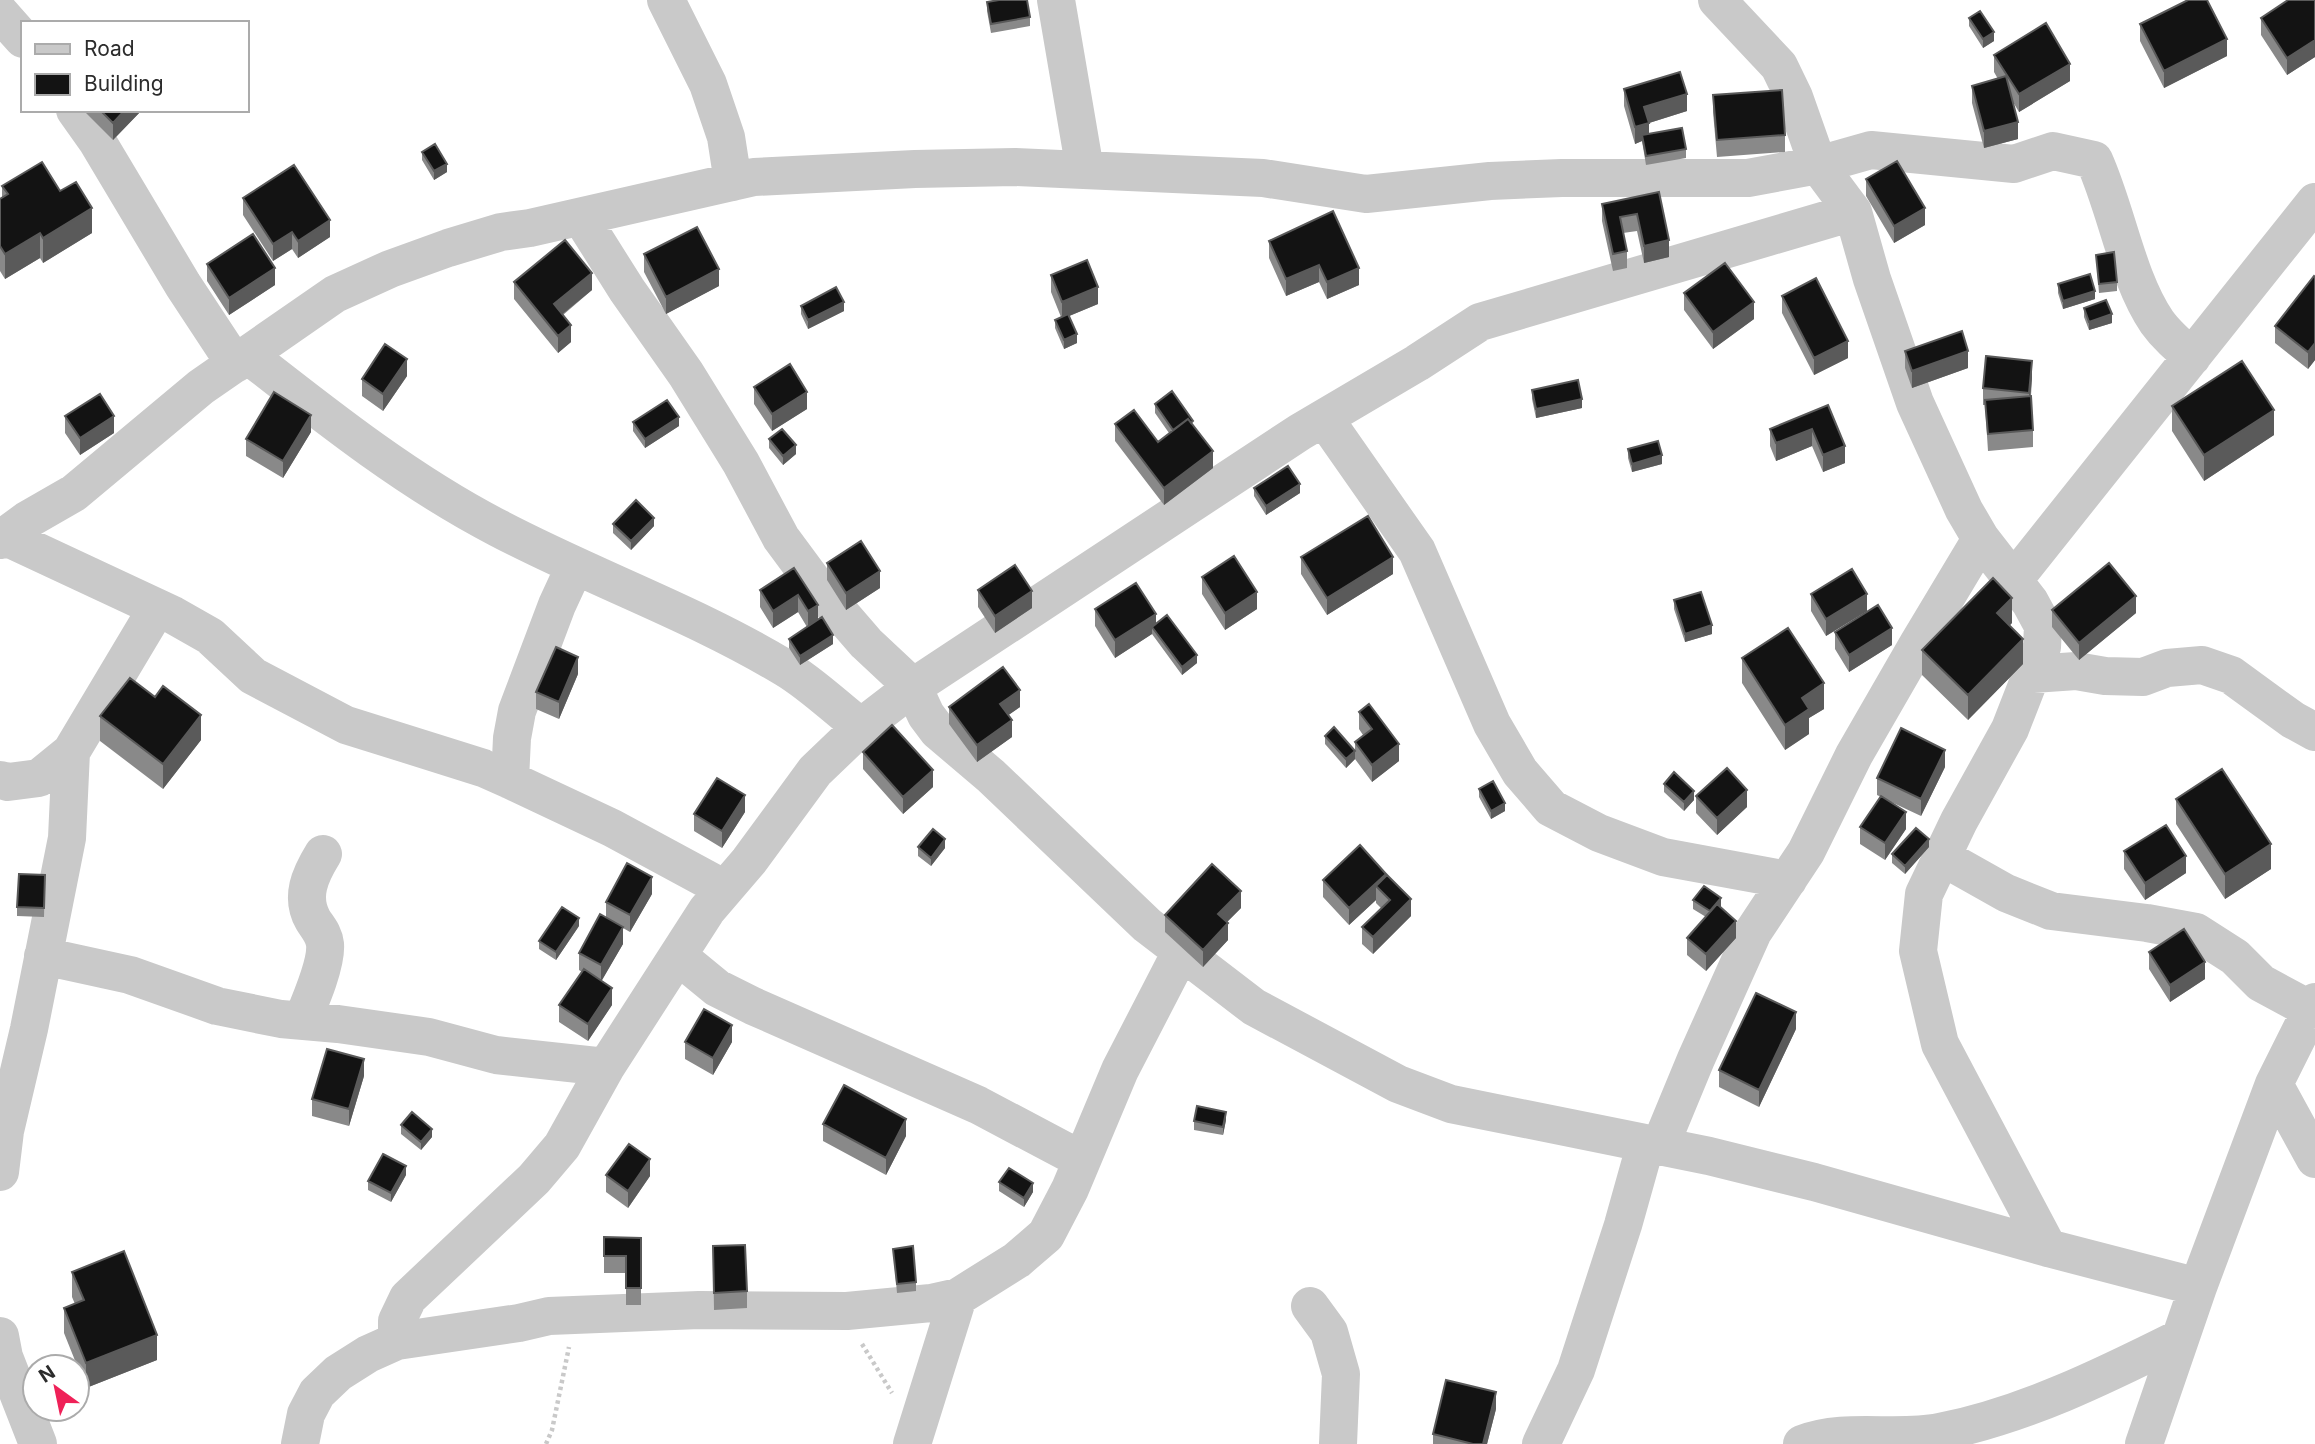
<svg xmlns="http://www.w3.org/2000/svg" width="2315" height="1444" viewBox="0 0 2315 1444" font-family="Inter,sans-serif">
  <rect width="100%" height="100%" fill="#fff"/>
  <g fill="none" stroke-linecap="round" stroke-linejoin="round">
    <path stroke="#c9c9c9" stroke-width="4.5" stroke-dasharray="3.5 3.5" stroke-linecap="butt" d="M862,1344l30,49
      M546,1444l6,-14 17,-83"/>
    <path stroke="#c9c9c9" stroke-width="38" d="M666,0l42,84 18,53 7,45
      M1056,0l29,170
      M1717,0l62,66 15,31 24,68 35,47 19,67 43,124 49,107 17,29 49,63 13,24 -1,21 -32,82 -51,92 -35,73 -6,57 22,93 108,204
      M0,13l23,26
      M75,110l22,31 86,144 52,79
      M581,217l46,73 59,84 55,89 40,75 34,46 51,59 47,44 13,28 12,16 53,45 156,149 107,82 144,77 53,20 258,52 105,26 234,66 150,39
      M249,356c79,62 160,126 249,172 95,50 196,85 287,140 27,16 51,40 76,59
      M1324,418l93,133 75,173 28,48 31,36 48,25 64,24 125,23
      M6,537l167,78 37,21 43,40 93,49 137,43 27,12 102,48 111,60
      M0,540l27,-20 47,-27 127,-106 134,-93 55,-25 58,-21 53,-16 29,-4 224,-51 161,-8 100,-2 248,11 103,16 124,-13 72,-3h186l70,-13 53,-15 143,14 39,-13 41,9c23,51 33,118 63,162 10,14 22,24 35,35
      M2012,582l303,-380
      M2033,674l43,-3 29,5 38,1 24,-9 35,-3 29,10 62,45 22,12
      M0,780l8,2 31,-4 32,-26 86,-144
      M510,780l2,-42 5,-27 40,-106 18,-39
      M1942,857l64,36 45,18 96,12 49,9 39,25 26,26 50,27
      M43,956l87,19 87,31 64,13 57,5 91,13 67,18 110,12
      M678,956l39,32 36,18 225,99 104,55
      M302,1021c8,-19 25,-58 23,-77 -1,-10 -7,-16 -12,-24 -13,-23 -3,-45 10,-66
      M2274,1084l41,75
      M1660,1146l36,-87 57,-127 53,-80 48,-97 64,-111 63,-105
      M0,1172l5,-41 24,-102 38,-191 4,-86
      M1310,1306l19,26 12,42 -3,70
      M0,1336l4,21 34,87
      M397,1341v-20l11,-23 126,-119 28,-33 44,-79 101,-157 42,-49 66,-90 46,-44 52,-40 387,-255 117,-69 63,-41 373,-110
      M300,1444l6,-30 11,-21 21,-20 30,-19 29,-13 122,-18 30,-7 150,-6 148,1 84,-8 27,-6 59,-37 29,-25 24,-46 50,-119 61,-118
      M912,1444l46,-147
      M1541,1444l35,-74 47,-145 23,-82
      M1802,1444c44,-17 93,-3 138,-12 85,-17 164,-56 240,-94
      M2144,1444l54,-157 76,-203 41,-82"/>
  </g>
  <path fill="#898989" d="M2315,0v57l-28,18 -26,-40v-17z
    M987,2l43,15v9l-39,7 -4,-22z
    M1969,18l25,23 -11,7 -14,-22z
    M2140,24l87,32 -63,32 -24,-47z
    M1994,55l76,26 -51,31 -6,-10 5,37 -34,9 -12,-45v-17l26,-7 -4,-7z
    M1624,89l63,22 -38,12v11l37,15v9l-40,7 -4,-24 -7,3 -11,-38z
    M1713,95l72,40v17l-68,5 -4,-45z
    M85,110h57l-29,30 -28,-28z
    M422,152l25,20 -13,8 -12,-20z
    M1866,179l59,46 -31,18 -28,-47z
    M2,186l58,5 32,42 -49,30 -3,-5 -35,21 -5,-8v-72l2,-1z
    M1659,192l10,65 -25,6 -7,-32 -14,2 4,18v17l-14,3 -11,-50v-17z
    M243,198l87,39 -32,21 -6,-9 -19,12 -30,-46z
    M1269,241l90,44 -32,14 -8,-17 -33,14 -17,-38z
    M644,254l75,32 -53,28 -22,-42z
    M2096,255l21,27v9l-18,2z
    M207,264l68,21 -46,30 -22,-34z
    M1051,275l47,29 -29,12 8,27 -13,6 -9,-21v-8l6,-3 -10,-25z
    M2315,277v83l-7,9 -33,-26v-17z
    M514,282l78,8 -29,25 8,27 -13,11 -44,-54z
    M2058,284l37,15 -32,10 -5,-16z
    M1684,293l70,26 -41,30 -29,-39z
    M1782,296l66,62 -34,17 -32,-62z
    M801,306l43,5 -36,18 -7,-15z
    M2084,308l28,15 -23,7 -5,-13z
    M1905,351l63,17 -56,20 -7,-20z
    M407,376l-24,35 -21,-15v-17z
    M2032,378l-1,18 2,34v17l-45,4 -3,-46h-2v-17z
    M754,387l53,22 -35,22 -18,-27z
    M1532,390l50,18 -46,10 -4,-19z
    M1155,404l38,22 20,42 -49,37 -49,-64v-17l43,18 11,-9 -14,-20z
    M1828,405l17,58 -22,9 -11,-26 -36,15 -6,-15v-17z
    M2172,406l102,29 -70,46 -32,-50z
    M65,416l49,17 -34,22 -15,-22z
    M633,422l46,4 -34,22 -12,-17z
    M311,432l-28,46 -37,-22v-17z
    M769,439l27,15 -13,11 -14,-17z
    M1628,449l34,15 -30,8 -4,-14z
    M1254,488l46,5 -34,22 -12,-19z
    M613,524l41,2 -23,24 -18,-17z
    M1301,557l92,17 -66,41 -26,-41z
    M827,563l53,25 -34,22 -19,-30z
    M794,568l24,52 15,24 -33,21 -11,-17v-9l18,-12 -9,-15 -25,16 -13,-21v-17z
    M1202,577l55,32 -32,21 -23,-36z
    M978,590l54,18 -37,25 -17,-26z
    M1811,594l56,17 -41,25 -15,-25z
    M1674,600l38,34 -27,8 -11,-33z
    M1095,609l61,14 41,40 -15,12 -30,-41 -37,24 -20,-32z
    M2052,610l84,3 -57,47 -27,-33z
    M2012,623l-3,3 14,38 -55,56 -46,-45v-25z
    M1835,632l57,13 -43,27 -14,-23z
    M1742,658l82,51 -15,9v16l-24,16 -43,-67z
    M578,674l-19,45 -23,-10v-17z
    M949,707h71l-12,8 4,22 -35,25 -28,-38z
    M1359,712l40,49 -27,21 -17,-23v-17l8,-7 -4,-6z
    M100,716l101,24 -38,49 -63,-48z
    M1325,736l30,23 -9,9 -21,-24z
    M863,752l70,35 -30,27 -40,-45z
    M1945,767l-24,49 -32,-15 17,28 -21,31 -25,-16v-17l21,-30 -4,-2v-17z
    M1664,784l30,16 -10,11 -20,-19z
    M1479,789l26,22 -14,8 -12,-22z
    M1696,796l51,11 -30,28 -21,-22z
    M2176,799l95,70 -46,30 -49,-75z
    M745,812l-23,36 -28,-17v-17z
    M918,847l27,1 -14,18 -13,-10z
    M1929,847l-24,27 -13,-11v-9z
    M2124,851l62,22 -41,27 -21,-31z
    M45,875l-1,42 -27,-1v-9z
    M1386,876l25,40 -38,38 -11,-10v-17l19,-19 -5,-5v-3l-27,25 -26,-28v-17z
    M652,894l-22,38 -7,-4v16l-22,37 11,24 -24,36 -29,-19v-17l23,-33 -3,-2v-17l27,-36v-15z
    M1693,900l28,6 -1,1 16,31 -30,33 -19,-16v-17l19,-21 -13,-8z
    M1241,908l-14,14 1,18 -25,27 -38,-35v-17z
    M579,926l-23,34 -17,-11v-8z
    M2149,952l56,27 -35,23 -21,-33z
    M1796,1029l-37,78 -40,-20v-17z
    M685,1042h47l-19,33 -28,-16z
    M364,1076l-15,50 -37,-10v-17z
    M1226,1120l-3,15 -29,-5v-9z
    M823,1124l83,12 -20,39 -63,-34z
    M401,1125l31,12 -11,13 -20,-16z
    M406,1175l-15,27 -23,-12v-9z
    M606,1175l44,1 -22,32 -22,-16z
    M999,1182l34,10 -9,15 -25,-16z
    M604,1237l37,1v67h-15v-32h-22z
    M713,1246l34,45v17l-33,2z
    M893,1249l23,33v9l-19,2z
    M72,1272l85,88 -71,28 -22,-55v-25l11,-4 -3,-7z
    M1496,1409l-9,35h-54v-10z"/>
  <path fill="#5a5a5a" d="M1994,32v9l-11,7v-9z
    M2227,39v17l-63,32v-17z
    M2315,40v17l-28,18v-17z
    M2070,64v17l-51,31v-18z
    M1687,94v17l-38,12v17l-7,-5v6l-7,3v-17l9,-20z
    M125,110h17l-29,30v-17z
    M2018,122v17l-34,9v-17z
    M447,164v8l-13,8v-9z
    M92,208v25l-49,30v-25z
    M1925,208v17l-31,18v-17z
    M330,220v17l-32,21v-17z
    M292,232v17l-19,12v-17z
    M40,233v25l-35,21v-25z
    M1669,240v17l-25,6v-17z
    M1319,265v17l-33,14v-17z
    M275,268v17l-46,30v-17z
    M1359,268v17l-32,14v-17z
    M719,269v17l-53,28v-17z
    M592,273v17l-38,31v-17z
    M1098,287v17l-36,15v-17z
    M2095,291v8l-32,10v-8z
    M844,302v9l-36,18v-9z
    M1754,302v17l-41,30v-17z
    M2112,314v9l-23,7v-8z
    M571,325v17l-13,11v-17z
    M1077,334v9l-13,6v-9z
    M1848,341v17l-34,17v-17z
    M2315,343v17l-7,9v-17z
    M1968,351v17l-56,20v-17z
    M407,359v17l-24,35v-17z
    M2032,361v17l-3,32v-17z
    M807,392v17l-35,22v-17z
    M1582,399v9l-46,10v-9z
    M2274,410v25l-70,46v-26z
    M311,415v17l-28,46v-17z
    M114,416v17l-34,22v-17z
    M679,417v9l-34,22v-9z
    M1812,429v17l-36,15v-18z
    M796,445v9l-13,11v-9z
    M1845,446v17l-22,9v-17z
    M1213,451v17l-49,37v-17z
    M1662,455v9l-30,8v-8z
    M1300,484v9l-34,22v-9z
    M654,518v8l-23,24v-9z
    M1393,557v17l-66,41v-17z
    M880,571v17l-34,22v-17z
    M1032,591v17l-37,25v-17z
    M1257,592v17l-32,21v-17z
    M1867,594v17l-41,25v-17z
    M798,595v17l-25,16v-17z
    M2136,596v17l-57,47v-17z
    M2012,598v25l-15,15v-25z
    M818,605v17l-10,6v-17z
    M1156,614v17l-4,-4v7l-37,24v-18z
    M1712,625v9l-27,8v-8z
    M1892,628v17l-43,27v-17z
    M833,635v9l-33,21v-9z
    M2023,639v25l-55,56v-25z
    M1197,655v8l-15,12v-8z
    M578,657v17l-19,45v-17z
    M1824,683v26l-15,9v16l-24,16v-25l17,-27z
    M1020,690v17l-20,14v-17z
    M201,715v25l-38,49v-25z
    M1012,720v17l-35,25v-17z
    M1399,744v17l-27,21v-17z
    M1945,750v17l-24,49v-17z
    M1355,751v8l-9,9v-9z
    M933,770v17l-30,27v-17z
    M1747,790v17l-30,28v-17z
    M1694,791v9l-10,11v-9z
    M745,795v17l-23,36v-17z
    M1505,803v8l-14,8v-8z
    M1906,812v17l-21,31v-17z
    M945,839v9l-14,18v-8z
    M1929,839v8l-24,27v-8z
    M2271,844v25l-46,30v-25z
    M2186,856v17l-41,27v-17z
    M1386,874v17l-10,-5v14l-27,25v-17z
    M652,877v17l-22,38v-17z
    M1241,891v17l-23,23v-17z
    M1721,898v8l-10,15v-9z
    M1411,899v17l-38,38v-17z
    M579,918v8l-23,34v-8z
    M1736,921v17l-30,33v-17z
    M1228,923v17l-25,27v-17z
    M623,927v17l-22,38v-17z
    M2205,962v17l-35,23v-17z
    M612,988v17l-24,36v-17z
    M1796,1012v17l-37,78v-17z
    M732,1025v17l-19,33v-17z
    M364,1059v17l-15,50v-17z
    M1226,1112v8l-3,15v-8z
    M906,1119v17l-20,39v-17z
    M432,1129v8l-11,13v-8z
    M650,1159v17l-22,32v-17z
    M406,1166v9l-15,27v-9z
    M1033,1183v9l-9,15v-9z
    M157,1335v25l-71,28v-25z
    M1496,1392v17l-9,35h-4z"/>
  <path fill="#131313" stroke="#5a5a5a" stroke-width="2" d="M999,0h28l3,17 -39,7 -4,-22z
    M2188,0h19l20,39 -63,32 -24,-47z
    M2288,0h27v40l-28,18 -26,-40z
    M1980,11l14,21 -11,7 -14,-21z
    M2046,23l24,41 -51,30 -25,-39z
    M1680,72l7,22 -43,13 5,16 -14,4 -11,-38z
    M2006,76l12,46 -34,9 -12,-45z
    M1782,90l3,45 -68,5 -4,-45z
    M100,110h25l-12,13z
    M1682,128l4,21 -40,7 -4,-21z
    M435,144l12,20 -13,7 -12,-19z
    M1897,161l28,47 -31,18 -28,-47z
    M42,162l18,29 16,-9 16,26 -49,30 -3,-5 -35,21 -5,-8v-47l8,-5 -6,-8z
    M294,165l36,55 -32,21 -6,-9 -19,12 -30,-46z
    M1659,192l10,48 -25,6 -7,-32 -17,3 7,34 -14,3 -11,-50z
    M1333,211l26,57 -32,14 -8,-17 -33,14 -17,-38z
    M697,227l22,42 -53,28 -22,-43z
    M253,234l22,34 -46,30 -22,-34z
    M565,240l27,33 -38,31 17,21 -13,11 -44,-54z
    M2114,252l3,30 -18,2 -3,-29z
    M1087,260l11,27 -36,15 -11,-27z
    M1725,263l29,39 -41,30 -29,-39z
    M2090,274l5,17 -32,10 -5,-17z
    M2314,276l1,1v66l-7,9 -33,-26z
    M1816,278l32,63 -34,17 -32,-62z
    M836,287l8,15 -36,18 -7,-14z
    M2106,300l6,14 -23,8 -5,-14z
    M1068,314l9,20 -13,6 -9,-20z
    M1962,331l6,20 -56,20 -7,-20z
    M385,344l22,15 -24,35 -21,-15z
    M1986,356l46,5 -3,32 -46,-5z
    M2242,361l32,49 -70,45 -32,-49z
    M790,364l17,28 -35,22 -18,-27z
    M1578,380l4,19 -46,10 -4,-19z
    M1172,391l21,30 -2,2 -3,-4 -15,11 -18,-26z
    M274,392l37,23 -28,46 -37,-22z
    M100,394l14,22 -34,22 -15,-22z
    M2031,396l2,34 -45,4 -3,-34z
    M667,400l12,17 -34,22 -12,-17z
    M1828,405l17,41 -22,9 -11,-26 -36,14 -6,-14z
    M1134,410l24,32 30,-23 25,32 -49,37 -49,-64z
    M782,429l14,16 -13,11 -14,-17z
    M1658,441l4,14 -30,9 -4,-15z
    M1288,466l12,18 -34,22 -12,-18z
    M636,500l18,18 -23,23 -18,-17z
    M1368,516l25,41 -66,41 -26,-41z
    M861,541l19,30 -34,22 -19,-30z
    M1234,556l23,36 -32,21 -23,-36z
    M2109,563l27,33 -57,47 -27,-33z
    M1015,565l17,26 -37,25 -17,-26z
    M794,568l24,37 -10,6 -10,-16 -25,16 -13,-21z
    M1852,569l15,25 -41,25 -15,-25z
    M1993,578l19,20 -15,15 26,26 -55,56 -46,-45z
    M1136,583l20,31 -41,26 -20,-31z
    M1701,592l11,33 -27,9 -11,-34z
    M1878,605l14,23 -43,27 -14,-23z
    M1167,615l30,40 -15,12 -30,-40z
    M822,617l11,18 -33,21 -11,-17z
    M1788,628l36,55 -22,15 7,11 -24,16 -43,-67z
    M556,647l22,10 -19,45 -23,-10z
    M1003,667l17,23 -20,14 12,16 -35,25 -28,-38z
    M130,678l25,19 8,-11 38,29 -38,49 -63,-48z
    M1369,704l30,40 -27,21 -17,-23 17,-13 -13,-17z
    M892,725l41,45 -30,27 -40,-45z
    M1334,727l21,24 -9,8 -21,-23z
    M1901,728l44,22 -24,49 -44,-21z
    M1727,768l20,22 -30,28 -21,-22z
    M2222,769l49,75 -46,30 -49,-75z
    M1674,772l20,19 -10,11 -20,-18z
    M717,778l28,17 -23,36 -28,-17z
    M1493,781l12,22 -14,8 -12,-22z
    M1881,796l25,16 -21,31 -25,-16z
    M2166,825l20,31 -41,27 -21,-32z
    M1916,828l13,11 -24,27 -13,-12z
    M933,829l12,10 -14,19 -13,-11z
    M1360,845l26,29 -37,34 -26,-28z
    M627,863l25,14 -22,38 -24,-13z
    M1212,864l29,27 -23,23 10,9 -25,27 -38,-35z
    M19,874l26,1 -1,33 -27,-1z
    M1387,875l24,24 -38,38 -11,-10 28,-27 -14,-14z
    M1704,886l17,12 -11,13 -17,-11z
    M1717,904l19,17 -30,33 -19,-16z
    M562,907l17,11 -23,34 -17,-11z
    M600,914l23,13 -22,38 -22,-12z
    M2184,929l21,33 -35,23 -21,-33z
    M584,969l28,19 -24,36 -29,-19z
    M1756,993l40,19 -37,78 -40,-20z
    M704,1009l28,16 -19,33 -28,-16z
    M327,1049l37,10 -15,50 -37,-10z
    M844,1085l62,34 -20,39 -63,-34z
    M1197,1106l29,6 -3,15 -29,-6z
    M412,1112l20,17 -11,13 -20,-17z
    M629,1144l21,15 -22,32 -22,-16z
    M383,1154l23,12 -15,27 -23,-12z
    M1009,1168l24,15 -9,15 -25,-16z
    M604,1237l37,1v50h-15v-32h-22z
    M745,1245l2,46 -33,2 -1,-47z
    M913,1246l3,36 -19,2 -4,-35z
    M124,1251l33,84 -71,28 -22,-55 20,-8 -12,-28z
    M1446,1380l50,12 -13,52h-10l-40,-10z"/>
  <rect x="21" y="21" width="228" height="91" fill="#ffffff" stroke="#ababab" stroke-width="2"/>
  <rect x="35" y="44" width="35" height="10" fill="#c9c9c9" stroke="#ababab" stroke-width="2"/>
  <text x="84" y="56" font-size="21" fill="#2c2c2c">Road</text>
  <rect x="35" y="74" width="35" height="21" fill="#131313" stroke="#ababab" stroke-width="2"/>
  <text x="84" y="91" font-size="21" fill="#2c2c2c">Building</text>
  <g transform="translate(56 1388) rotate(327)"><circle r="33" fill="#ffffff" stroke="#ababab" stroke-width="2"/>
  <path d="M0-5L12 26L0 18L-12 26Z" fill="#ef2158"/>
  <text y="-10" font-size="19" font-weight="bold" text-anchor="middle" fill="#2c2c2c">N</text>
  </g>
</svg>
